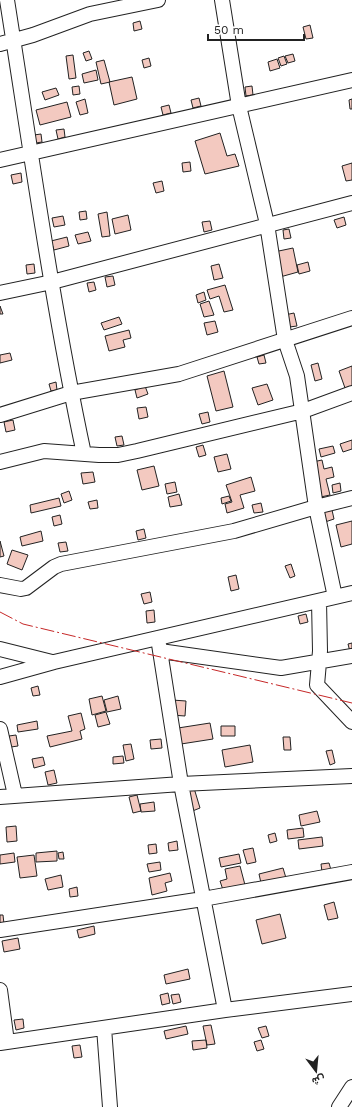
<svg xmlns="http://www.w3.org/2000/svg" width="352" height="1107" viewBox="0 0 352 1107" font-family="'Work Sans',Vazirmatn,sans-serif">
  <rect width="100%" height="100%" fill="#fff"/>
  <path fill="#f3c9c0" stroke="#222" d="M140,21l2,8 -8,2 -1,-8z
    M310,25l3,13 -7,1 -3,-12z
    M89,51l3,8 -6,2 -3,-8z
    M293,54l2,7 -7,2 -3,-7z
    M73,55l3,23 -7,1 -3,-23z
    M284,56l3,8 -6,2 -3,-8z
    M149,58l2,8 -7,2 -2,-8z
    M277,59l3,9 -10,3 -2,-9z
    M104,60l6,22 -9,2 -5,-22z
    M96,70l2,10 -14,3 -2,-9z
    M132,77l5,22 -23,6 -5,-23z
    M79,86l1,8 -7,1 -1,-8z
    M252,86l1,9 -7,1 -1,-9z
    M56,88l3,7 -14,5 -3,-8z
    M199,98l2,8 -8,2 -2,-8z
    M85,99l3,14 -8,2 -4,-13z
    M352,99v10h-2l-1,-9z
    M67,102l4,15 -31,8 -4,-15z
    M169,105l2,8 -8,2 -2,-8z
    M64,129l1,8 -7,2 -2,-9z
    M220,133l7,23 8,-2 4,12 -34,8 -10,-33z
    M41,134l1,8 -6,1 -2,-8z
    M190,162l1,9 -8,1 -1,-9z
    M352,163v17l-6,1 -4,-15z
    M21,173l1,9 -9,2 -2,-9z
    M162,181l2,10 -8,2 -3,-10z
    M86,211l1,8 -7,1 -1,-8z
    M107,212l3,24 -8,1 -4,-23z
    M128,215l3,15 -16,4 -3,-15z
    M63,216l2,9 -11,2 -2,-9z
    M344,217l2,8 -9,3 -3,-8z
    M210,221l2,9 -8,2 -2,-10z
    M289,229l2,9 -7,1 -1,-9z
    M88,232l3,9 -13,3 -3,-9z
    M67,237l2,9 -15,4 -3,-9z
    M293,248l5,24 -18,5 -6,-25z
    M308,262l2,9 -11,3 -2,-9z
    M34,264l1,9 -8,1 -1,-9z
    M219,264l4,14 -9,2 -3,-14z
    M113,276l2,9 -8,2 -2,-10z
    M94,282l2,8 -7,2 -2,-9z
    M225,285l8,25 -9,2 -5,-16 -9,3 -3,-9z
    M204,292l2,8 -8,3 -2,-8z
    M209,301l5,14 -10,2 -4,-13z
    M0,306l3,8h-3z
    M294,313l3,13 -15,2 -2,-12z
    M119,317l3,7 -18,6 -3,-7z
    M215,321l3,11 -11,3 -3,-12z
    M129,330l2,8 -8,2 2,7 -16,4 -4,-15z
    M10,353l2,7 -12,3v-8z
    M264,355l2,8 -7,1 -2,-7z
    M318,363l4,16 -7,2 -4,-16z
    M352,366v20l-7,2 -6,-17z
    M224,371l9,36 -17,4 -9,-35z
    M56,382l1,8 -6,1 -2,-7z
    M267,384l6,16 -15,5 -6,-17z
    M145,386l3,8 -11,4 -2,-8z
    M146,407l2,10 -9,2 -2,-11z
    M208,412l2,10 -8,2 -3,-10z
    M13,420l2,10 -9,2 -2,-10z
    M122,436l2,9 -7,1 -2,-9z
    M352,440v9l-9,3 -3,-8z
    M203,445l3,10 -7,2 -3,-10z
    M333,446l2,7 -14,4 -2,-8z
    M227,454l4,15 -13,3 -4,-15z
    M322,460l2,9 8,-2 2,10 -8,2 4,16 -14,3 -8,-35z
    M154,466l5,20 -17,4 -5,-20z
    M93,472l2,10 -12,2 -2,-11z
    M251,477l4,14 -15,4 4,13 -17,5 -2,-9 7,-2 -6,-17z
    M175,482l2,10 -10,2 -2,-10z
    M340,483l1,8 -8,2 -1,-8z
    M69,491l3,9 -8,3 -3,-9z
    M179,494l3,11 -12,2 -2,-10z
    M229,496l2,5 -9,3 -1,-6z
    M59,498l2,8 -30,7 -1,-8z
    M97,500l1,8 -8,1 -2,-7z
    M261,503l2,9 -9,1 -2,-8z
    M332,510l2,9 -9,3 -2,-10z
    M60,515l2,9 -8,2 -2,-9z
    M352,521v23l-11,3 -5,-22z
    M144,529l2,9 -8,2 -2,-9z
    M41,531l2,10 -21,5 -2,-9z
    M0,541l4,15 -4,1z
    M66,542l2,9 -8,1 -2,-9z
    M12,550l16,5 -6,15 -15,-6z
    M291,564l4,12 -5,2 -5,-12z
    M236,575l3,14 -8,2 -3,-14z
    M150,592l2,10 -8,2 -3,-10z
    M154,610l1,12 -8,1 -1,-12z
    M306,614l2,8 -8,2 -2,-8z
    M352,643v9h-2l-2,-8z
    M38,686l2,9 -7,1 -2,-8z
    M102,696l4,15 -14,4 -3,-16z
    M118,696l3,13 -14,3 -3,-12z
    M172,700l14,1 -1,15 -14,-1z
    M106,712l4,12 -12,3 -3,-12z
    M81,713l4,16 -5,2 2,8 -32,8 -3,-11 25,-5 -4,-15z
    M37,721l1,8 -20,3 -1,-7z
    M210,723l3,16 -32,5 -3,-16z
    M221,726h14v10h-14z
    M16,735l2,11 -7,1 -2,-11z
    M283,737h7l1,13h-7z
    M161,739l1,9 -11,1 -1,-9z
    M131,744l3,15 -8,2 -3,-16z
    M250,745l3,17 -28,5 -3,-17z
    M332,750l3,13 -5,2 -4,-14z
    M123,756l1,7 -11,1v-7z
    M43,757l2,8 -11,3 -2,-9z
    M54,770l3,13 -9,2 -3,-13z
    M194,788l6,20 -10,4 -6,-21z
    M137,795l4,16 -8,2 -4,-16z
    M154,802l1,9 -14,1 -1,-8z
    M317,811l3,11 -19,4 -2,-11z
    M16,826l1,15 -10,1 -1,-15z
    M303,828l1,9 -16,2 -1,-9z
    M275,833l2,8 -7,2 -2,-8z
    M322,837l1,9 -24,3 -1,-9z
    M177,841l1,9 -9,1 -1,-8z
    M156,844l1,9 -8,1 -1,-9z
    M253,848l3,14 -9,2 -4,-14z
    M57,851v10l-21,1v-9z
    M63,852l1,7h-5l-1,-6z
    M14,853l1,9 -15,2v-9z
    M239,854l2,9 -20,4 -2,-9z
    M34,855l3,21 -17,2 -3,-21z
    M160,862l1,8 -12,2 -2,-8z
    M329,863l2,7 -9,2 -1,-8z
    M240,866l5,19 -22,5 -3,-9 7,-2 -2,-10z
    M283,868l3,10 -25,5 -2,-9z
    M170,873l2,8 -7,2 2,8 -15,4 -3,-17z
    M61,875l2,12 -15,3 -3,-11z
    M77,887l1,9 -8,1 -1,-8z
    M334,902l4,16 -10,2 -4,-15z
    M280,914l6,24 -24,6 -6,-24z
    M0,915h3l1,9h-4z
    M94,926l1,8 -16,4 -2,-8z
    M18,938l2,11 -16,3 -2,-11z
    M188,969l2,10 -24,5 -2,-9z
    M168,993l2,10 -8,2 -2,-10z
    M179,994l2,8 -8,2 -2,-9z
    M23,1019l1,9 -8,2 -2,-10z
    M211,1025l4,19 -8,1 -4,-19z
    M186,1026l2,8 -22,5 -2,-8z
    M266,1026l3,10 -7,2 -4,-10z
    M206,1040l1,8 -14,2 -1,-9z
    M261,1040l3,9 -7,2 -3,-9z
    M80,1045l2,12 -8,1 -2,-12z"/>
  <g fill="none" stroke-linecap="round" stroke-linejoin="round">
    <defs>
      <path id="minor" d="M7,0c24,152 45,304 77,454
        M222,0l17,106 28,118 18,116 12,36 19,131 19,90
        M0,44l33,-9 57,-21 68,-14
        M0,160l352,-80
        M0,293l52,-11 300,-79
        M0,415l71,-22 108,-19 173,-56
        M0,462l44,-11 55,4h19l19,-4 166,-40 49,-18
        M0,585l21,4 5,-1 28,-21 7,-3 173,-33 82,-24 36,-9
        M319,601l1,50 -3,34 35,37
        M158,638l23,146 44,226
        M0,649l52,13
        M160,651l121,17 71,-12
        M0,677l54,-15 298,-69
        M0,729l15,66
        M0,797l181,-13 171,-8
        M0,930l203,-31 149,-27
        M0,990l7,52
        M104,1028l6,79
        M0,1043l225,-33 127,-16
        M339,1107l13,-20"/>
    </defs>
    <use href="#minor" stroke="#222" stroke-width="16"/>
    <use href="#minor" stroke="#fff" stroke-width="14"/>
    <path stroke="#c62828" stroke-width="1" stroke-dasharray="14 3 2 3" stroke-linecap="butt" d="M0,612l23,12 329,79"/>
  </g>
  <g transform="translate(316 1071) rotate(164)" stroke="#ffffff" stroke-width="3" paint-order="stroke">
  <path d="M0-3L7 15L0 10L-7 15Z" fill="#222222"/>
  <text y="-6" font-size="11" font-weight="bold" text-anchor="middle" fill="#222222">ش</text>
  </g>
  <path d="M208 34v6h96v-6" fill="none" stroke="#222222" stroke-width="2"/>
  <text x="214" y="34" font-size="12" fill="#222222" stroke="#ffffff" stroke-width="3" paint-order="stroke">50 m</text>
</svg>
